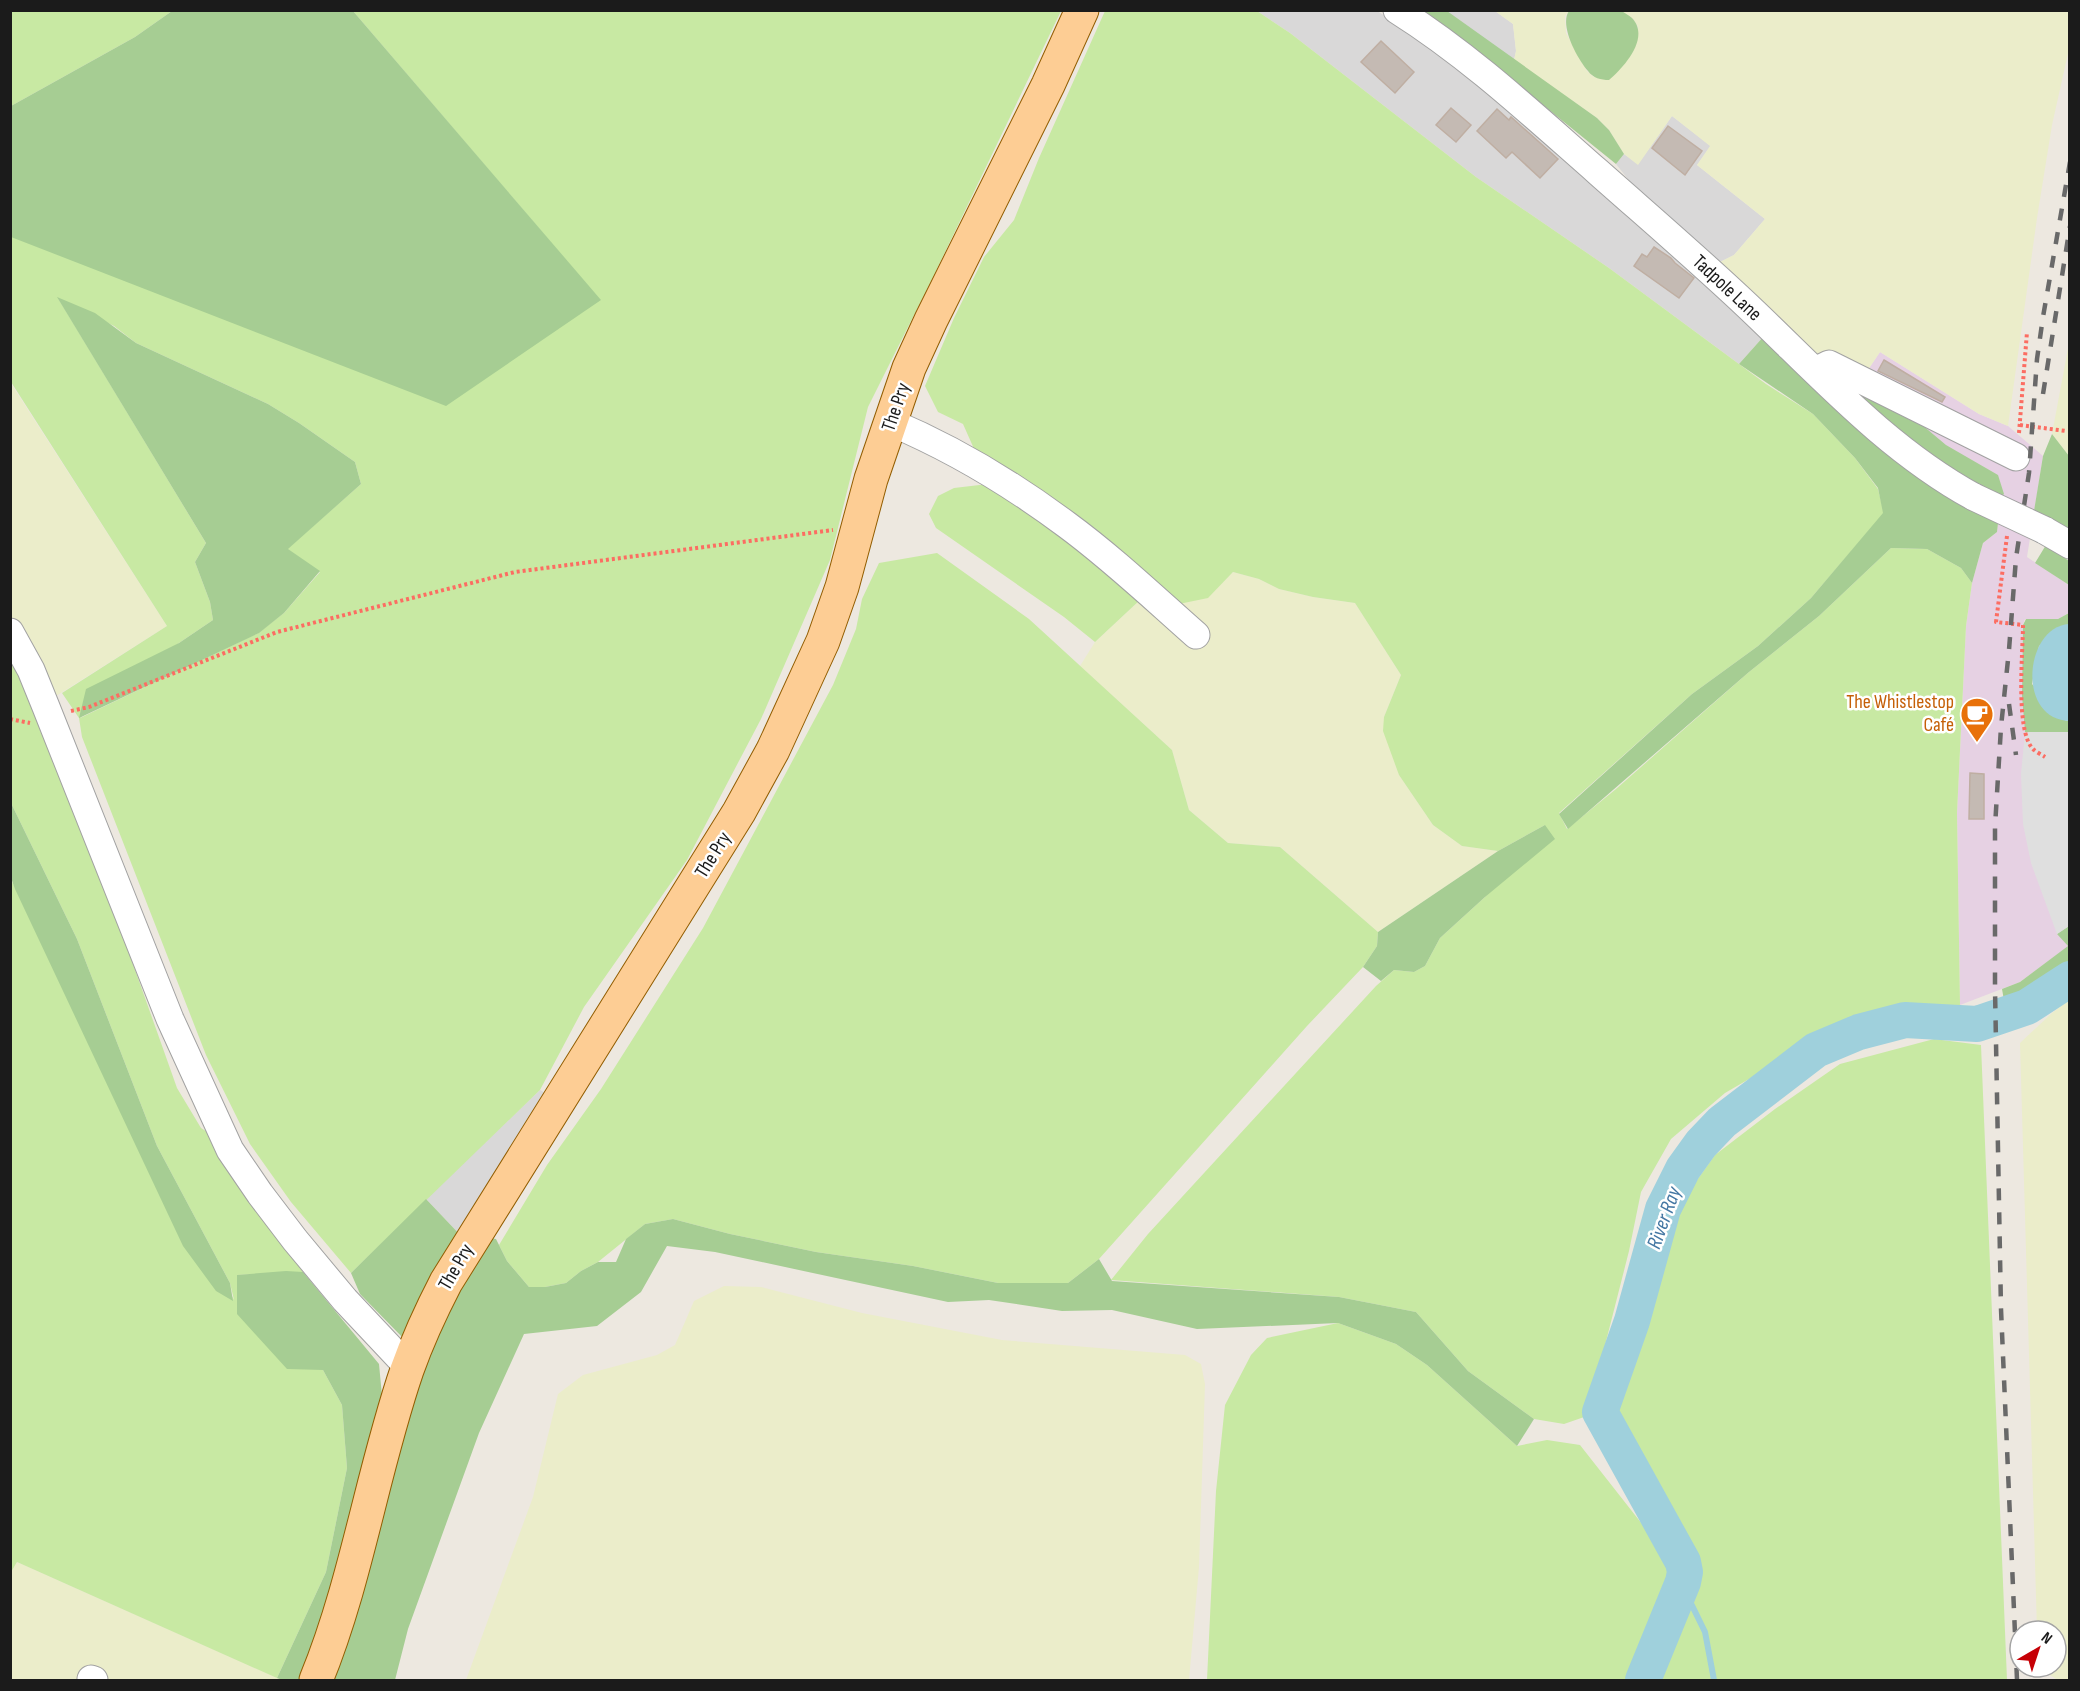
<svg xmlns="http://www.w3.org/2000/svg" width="2080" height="1691" viewBox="0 0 2080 1691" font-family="'Sofia Sans Condensed',sans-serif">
  <rect width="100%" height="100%" fill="#ede8e0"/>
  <path fill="#d9d8d8" d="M1257,11h120l49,30 68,49 270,246 -25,28 -130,-96 -133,-91 -186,-144z
    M1419,11h76l18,13 3,27 -2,9z
    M1672,116l39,30 -14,19 68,54 -31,36 -16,8 -72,-61 -30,-38 8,-10 14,10z
    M540,1090l7,4 -83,145 -38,-40z"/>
  <path fill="#e6d1e3" d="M1880,352l99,62 29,12 35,30 -16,101 42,28v28l-11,6h-33l-2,6 -1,71 3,35 44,1v194l-12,8 12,12 -49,36 -60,23 -3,-192 9,-187 6,-43 11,-40 14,-11 2,-33 -142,-113z"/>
  <path fill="#ebedca" d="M1495,11h74l-4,5 1,17 21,38 7,6 43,-35 1,-15 -5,-8 -13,-8h449v38l-17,76 -15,93 -29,208 -29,-12 -99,-62 -23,34 -7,1 -132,-124 16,-8 31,-36 -68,-54 13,-19 -38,-30 -34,49 -14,-11 -15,-24 -12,-12 -83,-58 2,-9 -3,-27z
    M2069,343v113l-17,-22z
    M10,382l157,244 -130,82 -26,-49z
    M1233,572l26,7 20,10 34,8 42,6 46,72 -17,42 15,58 34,50 29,21 36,5 -120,81 -98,-85 -52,-4 -39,-33 -17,-60 -92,-84 15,-24 46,-43 66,-1z
    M2069,1000v680h-11l-20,-12v-1h18v-36h-19l-17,-588 32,-30z
    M724,1286l37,1 101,26 140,27 183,15 16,9 4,20 -6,183 -10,113h-723l67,-183 25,-103 25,-19 74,-20 18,-10 19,-44z
    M17,1562l265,118h-271l-1,-108z"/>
  <path fill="#c8e9a3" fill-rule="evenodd" d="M11,11h161l-37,26 -124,69z
    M353,11h708l-127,264 -66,132 -38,153 -69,159 -74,141 -103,147 -44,83 -189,183 -60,-71 -41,-58 -44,-89 -124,-318 -3,-19 -17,-25 105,-67 -156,-244 -1,-146 590,64zM58,298l56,28 22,17 132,61 31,19 56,39 6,22 -74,65 33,23 -36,41 -26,20 -178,85 99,-75 34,-23 -3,-18 -15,-40 11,-19z
    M1105,11h152l33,22 186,144 133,91 157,116 47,30 42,44 23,31 6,24 -73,85 -53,48 -66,48 -133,119 8,16 49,-40 133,-117 70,-56 72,-68 36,1 34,19 11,15 -6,43 -9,187 3,192 -10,12 -66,-7 -37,12 -122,71 -54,46 -30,53 -12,59 -42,165 -23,8 -30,-5 -66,-48 -52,-59 -77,-15 -228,-17 37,-46 228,-248 18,-16 20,2 11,-6 15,-28 45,-41 60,-72 -47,26 -36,-5 -29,-21 -34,-50 -16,-44 1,-14 17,-42 -46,-72 -42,-6 -34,-8 -20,-10 -26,-7 -25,26 -34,7 -199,-154 -12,-27 -25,-12 -13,-26 29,-68 30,-61 30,-37 25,-62z
    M988,484l42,22 111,93 -46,43 -31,-25 -128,-89 -7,-14 9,-18 16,-8z
    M937,553l92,66 143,131 17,60 39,33 52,4 98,85 -1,14 -14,21 -56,59 -208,233 -31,24h-70l-85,-17 -97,-14 -86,-18 -57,-15 -28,5 -47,38 -17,9 -15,12 -21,4h-16l-22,-26 -8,-16 48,-80 54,-76 102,-161 130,-243 23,-56 6,-30 17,-36z
    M11,659l26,49 30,70 110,310 24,40 11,7 41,64 50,73 -66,3 86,95 19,35 5,63 -21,104 -49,106 -260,-116 -6,10 -1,-694 224,422 -4,-17 -73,-137 -80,-207 -66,-136z
    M1934,1039l47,6 26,635h-349l15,-36 19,-68 -74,-149 -7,-17 61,-195 43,-60 60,-46 65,-45z
    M1338,1323l58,21 31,21 90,81 30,-6 33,5 84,107 6,30 -39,98h-424l9,-189 9,-86 26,-50 16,-17z"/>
  <path fill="#a6cd93" d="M1620,10c4,3 9,5 12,8 19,20 -9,50 -23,62 -8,0 -16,-2 -21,-9 -11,-13 -29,-46 -19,-60z
    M172,11h181l248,289 -155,106 -435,-169v-131l124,-69z
    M1419,11h28l150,107 12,12 15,24 -8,10 -114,-92z
    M57,297l38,16 41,30 132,61 31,19 56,39 6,22 -73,65 32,22 -36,42 -25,20 -180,85 7,-29 93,-46 34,-23 -3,-18 -15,-40 11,-19z
    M1764,336l209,173 25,14 -1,9 -14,11 -11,40 -11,-15 -34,-19 -36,-1 -72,68 -70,56 -181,157 -9,-15 133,-120 66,-48 53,-48 72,-85 -5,-25 -23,-30 -42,-44 -74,-50z
    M1857,386l52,28 37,31 52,30 6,19 -5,5 -66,-39 -74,-64z
    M2052,434l17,22v74l-35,-19 9,-55z
    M2046,545l23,16v24l-34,-22z
    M2069,613v11l-30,22 -7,38 34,37h3v11h-44l-3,-36 1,-71 3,-6h32z
    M11,803l66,136 80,207 73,137 3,18 -17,-10 -33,-45 -168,-357 -4,-11z
    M1545,825l10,14 -70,58 -45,41 -15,28 -11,6 -20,-2 -13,11 -18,-14 14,-21 1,-14 120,-81z
    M2069,926v39l-34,27 -30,14 -3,-17 18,-7 48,-36 -11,-12z
    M426,1199l38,40 -60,100 -44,-45 -9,-21z
    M673,1219l57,15 86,18 97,14 85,17h70l31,-24 13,22 227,16 77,15 52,59 66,48 -17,27 -90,-81 -31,-21 -58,-21 -141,6 -85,-19 -50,1 -73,-11 -41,2 -233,-50 -48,-6 -26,46 -44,34 -73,8 -45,99 -71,196 -13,51h-68l89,-300 69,-143 11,2 11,22 22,26h16l21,-4 15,-12 17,-9h18l10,-23 19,-15z
    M286,1271l17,1 76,92 3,32 -39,170 -44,114h-17l-5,-2 49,-106 21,-104 -5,-63 -19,-35 -36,-1 -50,-55v-39z"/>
  <path fill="#dfdfdf" d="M2025,732h44v194l-12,8 -26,-71 -8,-39 -2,-50z"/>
  <path fill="#9fd0dc" d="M2069,624l1,97c-54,-1 -46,-94 -1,-97z"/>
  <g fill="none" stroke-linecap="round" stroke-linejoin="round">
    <path stroke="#9fd0dc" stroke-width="6" d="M1682,1585l23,47 9,48"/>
    <path stroke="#9fd0dc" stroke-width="36" d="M1643,1680l40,-98 2,-10 -2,-10 -83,-150 32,-91 31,-112 20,-40 18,-25 21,-22 94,-72 43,-18 46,-12 72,4 50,-17 43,-28"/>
  </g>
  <path fill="#c4bab3" stroke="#bfaea2" stroke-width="1.5" d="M1381,41l33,31 -19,21 -34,-31z
    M1451,108l20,17 -15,17 -20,-17z
    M1497,109l12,11 2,-3 47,42 -18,19 -28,-26 -6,6 -29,-27z
    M1668,126l34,25 -17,24 -33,-27z
    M1654,247l17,11 4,5 19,15 -15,20 -45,-32 8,-12 5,3z
    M1884,360l61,37 -3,5 -64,-31z
    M1970,773l14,1v45h-15z"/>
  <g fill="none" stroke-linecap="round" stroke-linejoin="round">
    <defs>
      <path id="minor" d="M1397,10c73,46 136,105 201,162 53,47 107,93 158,142 69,66 134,137 218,183
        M1815,371l14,-7 187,93
        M890,422c64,27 122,62 177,103 45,33 87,73 129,110
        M2044,530l26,15
        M10,632l21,38 15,37 124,312 60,131 30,44 35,46 50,60 63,67
        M91,1679l3,1"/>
      <path id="major" d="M316,1680c41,-100 56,-208 91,-310 11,-31 24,-59 39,-88l293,-470 34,-62 50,-109 19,-54 29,-108 38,-111 22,-48 117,-235 34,-75"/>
    </defs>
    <use href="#minor" stroke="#a2a2a2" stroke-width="29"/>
    <use href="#major" stroke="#925d00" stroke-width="35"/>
    <path stroke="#fc6d62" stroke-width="4" stroke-dasharray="3 3" stroke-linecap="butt" d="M2020,425l46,6
      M2019,433l8,-101
      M2007,536l-11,86 27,3c0,27 -8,106 10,124 3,3 9,6 12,8
      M71,711l18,-4 188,-75 238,-60 318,-42
      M10,719l20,4"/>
    <use href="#minor" stroke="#fff" stroke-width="27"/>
    <use href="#major" stroke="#fdcd94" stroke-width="33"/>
    <path stroke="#696969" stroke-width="4.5" stroke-dasharray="12 12" stroke-linecap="butt" d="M2043,394l27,-168
      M2009,704l7,51
      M2017,1680l-16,-371 -6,-320v-162l6,-100 8,-77 7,-92 13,-85 8,-114 6,-42 27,-155"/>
    <defs>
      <path id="minor-bridge" d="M1974,497l70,33"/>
    </defs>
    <use href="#minor-bridge" stroke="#a2a2a2" stroke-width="29" stroke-linecap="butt"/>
    <use href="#minor-bridge" stroke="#fff" stroke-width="27"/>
  </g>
  <defs>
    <symbol id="cafe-pin" viewBox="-11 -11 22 30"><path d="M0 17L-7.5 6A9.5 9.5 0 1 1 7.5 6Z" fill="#e8710a" stroke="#fff"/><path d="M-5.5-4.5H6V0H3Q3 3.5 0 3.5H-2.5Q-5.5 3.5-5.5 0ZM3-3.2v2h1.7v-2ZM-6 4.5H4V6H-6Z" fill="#fff"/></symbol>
  </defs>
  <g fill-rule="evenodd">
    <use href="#cafe-pin" x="1958" y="695" width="38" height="52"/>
  </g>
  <g text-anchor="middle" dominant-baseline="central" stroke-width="5" stroke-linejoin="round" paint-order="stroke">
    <g font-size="20" fill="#1b1b1b" stroke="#fff">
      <text transform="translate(1727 288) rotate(43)">Tadpole Lane</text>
      <text transform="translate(896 407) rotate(-71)">The Pry</text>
      <text transform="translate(713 855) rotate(-58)">The Pry</text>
      <text transform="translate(456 1267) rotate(-60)">The Pry</text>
    </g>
    <g font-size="20" fill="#c56008" stroke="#fff" text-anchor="end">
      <text x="1954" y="702">The Whistlestop<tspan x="1954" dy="23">Café</tspan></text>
    </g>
    <g font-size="21" font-style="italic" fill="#4477a3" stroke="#fff">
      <text transform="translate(1664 1218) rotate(-70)">River Ray</text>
    </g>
  </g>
  <rect width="2080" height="1691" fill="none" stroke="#1b1b1b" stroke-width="24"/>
  <g transform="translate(2038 1649) rotate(39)"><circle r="28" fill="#ffffff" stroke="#a4a4a4" stroke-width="1.5"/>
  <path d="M0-4.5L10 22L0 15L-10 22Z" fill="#c60006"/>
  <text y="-9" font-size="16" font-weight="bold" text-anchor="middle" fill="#1b1b1b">N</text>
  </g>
</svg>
